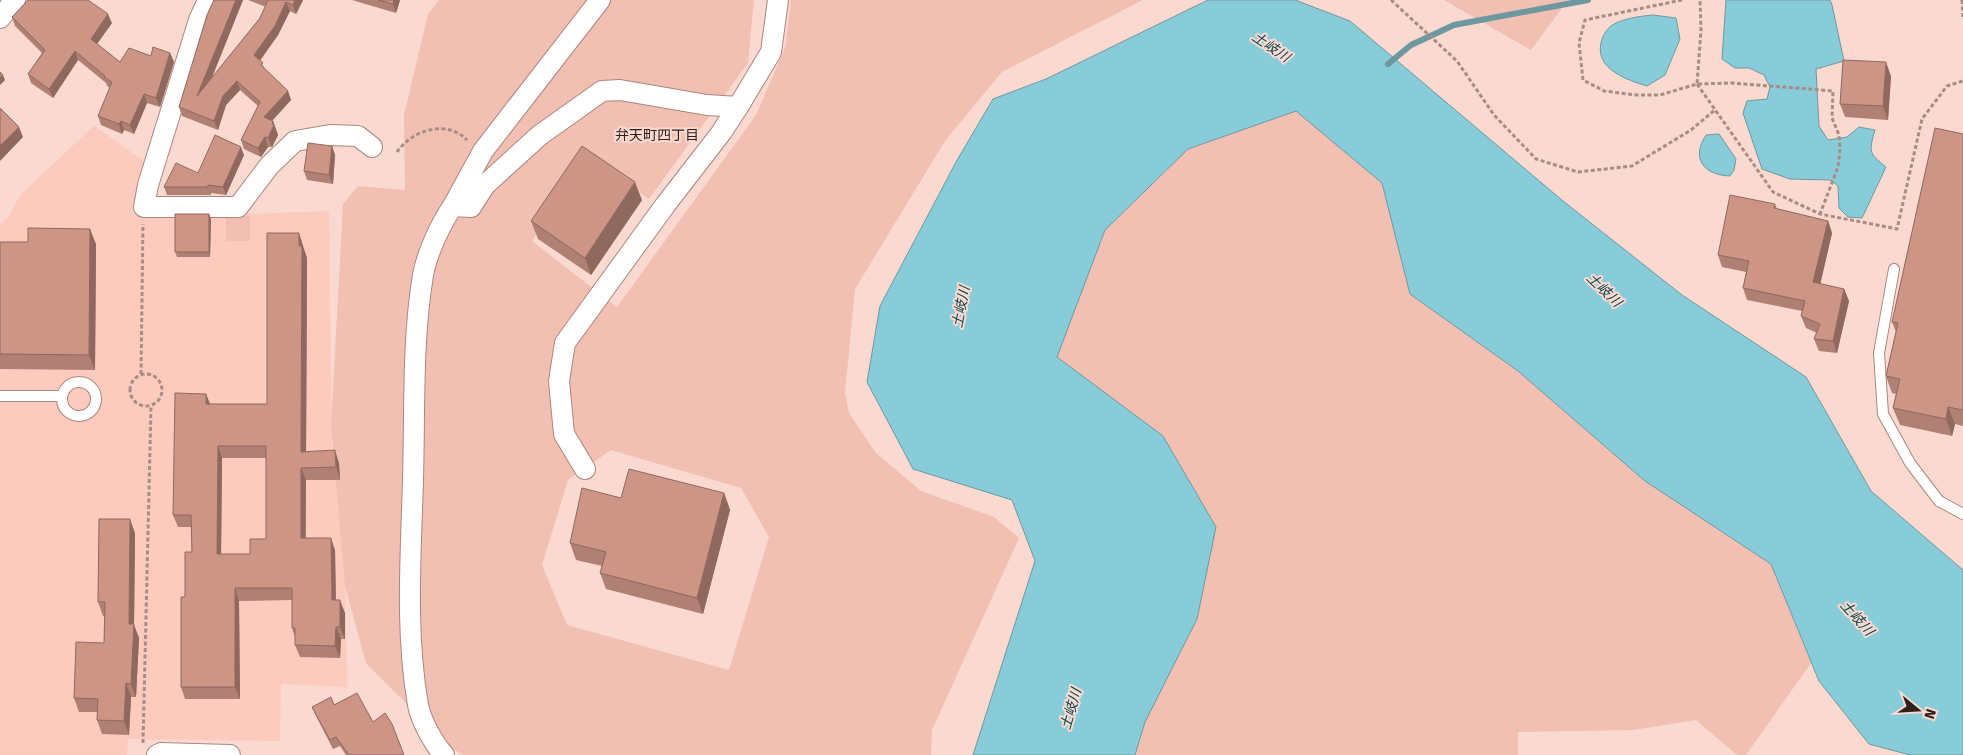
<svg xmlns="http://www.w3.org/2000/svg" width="1963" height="755" viewBox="0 0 1963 755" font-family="'Fira Sans','Noto Sans JP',sans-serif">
  <rect width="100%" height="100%" fill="#fad9d0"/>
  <path fill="#fccbbe" d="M94,126l53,37 -8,46 105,5 85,-3 3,247 11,-1 4,230 -66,-3 -1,57 -152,-2 -1,16h-127v-531l7,-5 14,-25z"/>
  <path fill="#f1c0b3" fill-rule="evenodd" d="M439,0h315l-6,63 -99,136 -61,-41 -56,83 85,66 139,-192 29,-67 6,-48h352l-141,72 -57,69 -90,148 -10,104 4,20 26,39 46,39 73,26 25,21 -87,192 -1,25h-468l-13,-8 -84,-84 -21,-77 -14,-160 12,-222 15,-18 47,4 -1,-75 24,-101zM611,450l130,38 28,49 -40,133 -162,-45 -25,-60 26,-85z
    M1444,0h124l-37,50z
    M1296,111l86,72 28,111 108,77 127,110 126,83 40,99 -65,92h-9l-41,-35 -63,10 -115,2v23h-383l10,-33 -88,-365 48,-127 83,-81z
    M226,216h24v25h-24z"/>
  <path fill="#89ccd9" stroke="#6e98a0" d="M1208,0h87l55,21 213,180 119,94 124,82 65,114 92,79v185h-53l-41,-11 -50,-63 -48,-117 -126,-83 -127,-110 -108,-77 -28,-111 -86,-72 -108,38 -83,81 -48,127 106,79 53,91 -19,92 -52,103 -10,33h-162l62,-194 -23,-61 -99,-31 -46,-87 13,-76 76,-144 37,-63 53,-20z
    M1726,0h104l2,5 12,56 -28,8 3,57 9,14 19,-3 12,-10 16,3c-6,21 -7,23 11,37l-24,51 -14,-1 -9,-9 -1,-22 -8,-6 -40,-1 -28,-10 -19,-56 4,-12 20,-2 3,-12 -6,-12 -15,-7h-14l-13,-9z
    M1653,15l23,3 4,21 -15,36 -18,11c-20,-6 -52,-17 -46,-43 1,-6 5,-13 10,-17 9,-7 30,-10 42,-11z
    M1719,134l17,25 -2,11 -4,6c-27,-1 -39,-18 -24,-41z"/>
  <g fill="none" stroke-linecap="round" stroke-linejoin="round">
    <path stroke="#6e98a0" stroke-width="6" d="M1388,64l23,-19 43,-20 134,-25"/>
    <defs>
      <path id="service" d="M1894,269l-15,84 4,61 27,49 29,38 24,13
        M62 399a17 17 0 1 1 34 0a17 17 0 1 1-34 0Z
        M0,396h62"/>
      <path id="minor" d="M208,0l-9,20 -51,165 -4,22h94l31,-41 26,-25 35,-6 28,1 14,11
        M600,0l-117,151 -30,55 18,1 14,-22 55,-50 62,-44 18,-1 87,15 31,2 33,-55 7,-52
        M0,18l15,-18
        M585,469l-21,-35 -5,-53 6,-38 101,-139 55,-71 17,-26
        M157,755l4,-2 69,2
        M444,755c-10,-11 -23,-34 -26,-50 -13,-74 -7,-151 -5,-226 2,-68 -1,-138 10,-204 4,-22 18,-52 30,-69"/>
    </defs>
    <use href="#service" stroke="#ab867c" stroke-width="12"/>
    <use href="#minor" stroke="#ab867c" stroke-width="22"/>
    <path stroke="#a78d86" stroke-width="3" stroke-dasharray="4 2.5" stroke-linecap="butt" d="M1391,0l66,61 37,54 42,44 42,13 54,-6 59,-36 25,-21
      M1682,0l-97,20 -6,23 4,37 21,11 32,4h24l37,-11 4,-54 -1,-30
      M1962,0l1,17
      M1697,84l76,108 47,22 77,15 25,-110 25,-33 16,-5
      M1698,84l34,-1 101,8 -1,27 7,17 1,15 -2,17 -18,47
      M397,152c15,-22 50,-33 70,-12
      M130 390a16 16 0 1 1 32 0a16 16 0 1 1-32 0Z
      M141,374l2,-150
      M143,743l8,-337"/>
    <use href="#service" stroke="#fff" stroke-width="10"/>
    <use href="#minor" stroke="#fff" stroke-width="20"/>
  </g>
  <path fill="#af8073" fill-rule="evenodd" d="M214,0h29l-32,79 49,-61 6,-11 -18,-7h55l-7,14 -6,-3 -12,24 -18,26 5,8 23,22 3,9 -19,21h1l5,14 -6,12h-4l-7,10 -17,-8 -3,-9 17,-34 -18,-16 -14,15 -8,25 -36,-14 -3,-9z
    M352,0h48l-4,13z
    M12,17l100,6 -15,21 23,18 50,-9 4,9 -14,45 -13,-4 -13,31 -10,-4 -2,4 -21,-9 -3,-9 12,-28 -3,-2 -1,-3 -28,-23 -25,38 -22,-15 -3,-9 14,-21 -27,-27z
    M1891,76l-3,44 -43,-3 -5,-13z
    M1963,134v292l-8,-2 -3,12 -52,-11 -7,-17 3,-14 -4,-1 -6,-17 10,-44 -4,-10z
    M332,146l3,9 -2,29 -26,-4 -3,-9z
    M244,155l-18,40 -15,-2v2h-44l-3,-8z
    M642,200l-51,75 -53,-36 -7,-18z
    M1775,204l2,5 51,12 4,12 -12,51 24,5 5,12 -12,52 -18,-2 -5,-12 3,-6 -11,-5 -5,-12 1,-5 -55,-11 -4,-12 3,-16 -24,-5 -4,-12z
    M209,214l2,5 -1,38h-33l-2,-5z
    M0,242l96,2 -1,126 -95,-1z
    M303,246v2l4,10 -1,194 33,11 1,17h-34v58l29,12 1,50 9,13v26h-4l-1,19 -40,-1 -5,-12v-8l-3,-9v-28l-53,1 1,98h-55l-4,-12 4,-90 7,-45 -1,-25h-13l-5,-12 37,-111h57zM222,458h44v81l-16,15h-29z
    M724,493l6,17 -27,104 -97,-25 -6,-16 2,-7 -26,-6 -6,-17 51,-45z
    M135,533l-1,92 5,13 -3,59h-5l-2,38 -27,-1 -5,-14 1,-8h-19l-5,-14 30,-55 1,-27h-2l-5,-14z
    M334,705l39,17 31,33h-58l-6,-9 -7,3 -17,-33 -4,-9z"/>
  <path fill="#8f685e" d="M236,0h7l-42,105 -4,-9z
    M295,0h8l-7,14 -3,-9z
    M394,0h6l-4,13 -3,-9z
    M286,2l4,9 -12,24 -21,29 -3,-9z
    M108,14l4,9 -18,25 -3,-9z
    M75,51l3,9 -25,38 -4,-9z
    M170,53l4,9 -14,45 -4,-9z
    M1886,62l5,14 -3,44 -5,-14z
    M3,75l2,5 -5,5v-7z
    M237,81l3,9 -14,15 -8,25 -4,-9 9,-25z
    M288,91l3,9 -24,26 -3,-9z
    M144,94l3,9 -13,31 -4,-9z
    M121,121l3,9 -2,4 -3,-10z
    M273,121l5,14 -6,12 -4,-9z
    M19,127l4,10 -23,24v-15z
    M265,137l3,10 -7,10 -3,-9z
    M332,146l3,9 -2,29 -4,-9z
    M241,147l3,8 -18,40 -3,-8z
    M635,182l7,18 -51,75 -6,-17z
    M209,214l2,5 -1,38 -1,-5z
    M1828,221l4,12 -14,61 -5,-12z
    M90,229l6,15 -1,126 -6,-15z
    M299,233l8,25 -1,206 -5,-12z
    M1844,289l5,12 -12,52 -4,-12z
    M206,394l5,12 -5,-2z
    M1948,407l7,17 -3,12 -6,-17z
    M218,446l4,12 -1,108 -4,-12z
    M335,450l4,13 1,17 -4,-13z
    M301,468l5,12 -1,71 -4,-13z
    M724,493l6,17 -27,104 -6,-16z
    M130,519l5,14 -1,92 5,13 -3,59 -5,-13 -2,-60z
    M331,538l4,12 1,63 -4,-13z
    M235,588l4,13 1,98 -5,-12z
    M340,600l5,13v26l-5,-12z
    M336,627l5,12 -1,19 -5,-12z
    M126,683l5,14 -2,38 -5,-14z"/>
  <path fill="#cc9586" stroke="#8f685e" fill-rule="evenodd" d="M28,0h60l20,14 -17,25 29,23 9,-14 22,8 2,-9 17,6 -14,45 -12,-4 -14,31 -9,-4 -2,3 -21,-8 14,-34 -8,-5 1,-1 -30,-25 -26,38 -21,-15 17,-24 -33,-33z
    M214,0h22l-39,96 63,-78 8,-18h27l-2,5 -7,-3 -11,24 -21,29 9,8 -2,2 27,26 -24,26 9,4 -1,3 2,1 -6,13 -3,-1 -7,11 -17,-8 19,-38 -23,-21 -14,15 -9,25 -35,-14 28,-92z
    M378,0h16l-1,4z
    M1843,60l43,2 -3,44 -43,-2z
    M0,72l3,3 -3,3z
    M0,108l19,19 -19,19z
    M1935,128l28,6v276l-15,-3 -2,12 -53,-11 7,-29 -14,-3 12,-53 -6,-1z
    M215,135l26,12 -18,40 -15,-2v2h-44l12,-24 22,10z
    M308,143l24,3 -3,29 -25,-4z
    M582,146l53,36 -50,76 -54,-37z
    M1730,195l45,9 -1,4 54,13 -15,61 31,7 -11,52 -19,-2 6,-15 -19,-8 4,-15 -62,-13 6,-27 -31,-6z
    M175,214h34v38h-34z
    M28,228l62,1 -1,126 -89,-1v-112h28z
    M267,233h32v13h3l-1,206 34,-2 1,17 -35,1v70h30l1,62h8v27h-4l-1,19 -40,-1v-17h-3v-40h-57v99h-54v-90h4v-45h7l-1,-37h-18l2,-122 31,1v10h61zM218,446h48v93h-16v15h-33z
    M629,469l95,24 -27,105 -97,-25 6,-21 -36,-9 12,-55 39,10z
    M99,519h31l-1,105h5l-3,60 -5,-1 -2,38 -27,-1 1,-21 -24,-1 2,-56 28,1 1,-41h-7z
    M357,693l16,29 12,-9 7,11 12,31h-55l-13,-18 -6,3 -18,-33 19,-10 3,8z"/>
  <g text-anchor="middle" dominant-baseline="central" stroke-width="4" stroke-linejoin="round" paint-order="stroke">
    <g font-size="14" font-style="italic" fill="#003f49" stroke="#fad9d0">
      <text transform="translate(1271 47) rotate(34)">土岐川</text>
      <text transform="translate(1604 290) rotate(44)">土岐川</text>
      <text transform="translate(961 307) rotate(-79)">土岐川</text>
      <text transform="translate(1857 618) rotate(48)">土岐川</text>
      <text transform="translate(1071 709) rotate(-74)">土岐川</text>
    </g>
    <g font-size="14" fill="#2f201c" stroke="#fad9d0">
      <text x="657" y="135">弁天町四丁目</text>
    </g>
  </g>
  <g transform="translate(1918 710) rotate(108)" stroke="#fad9d0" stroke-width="4" paint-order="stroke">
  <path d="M0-4L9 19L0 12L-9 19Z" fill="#2f201c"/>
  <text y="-8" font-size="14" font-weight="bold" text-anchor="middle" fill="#2f201c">N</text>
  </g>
</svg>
